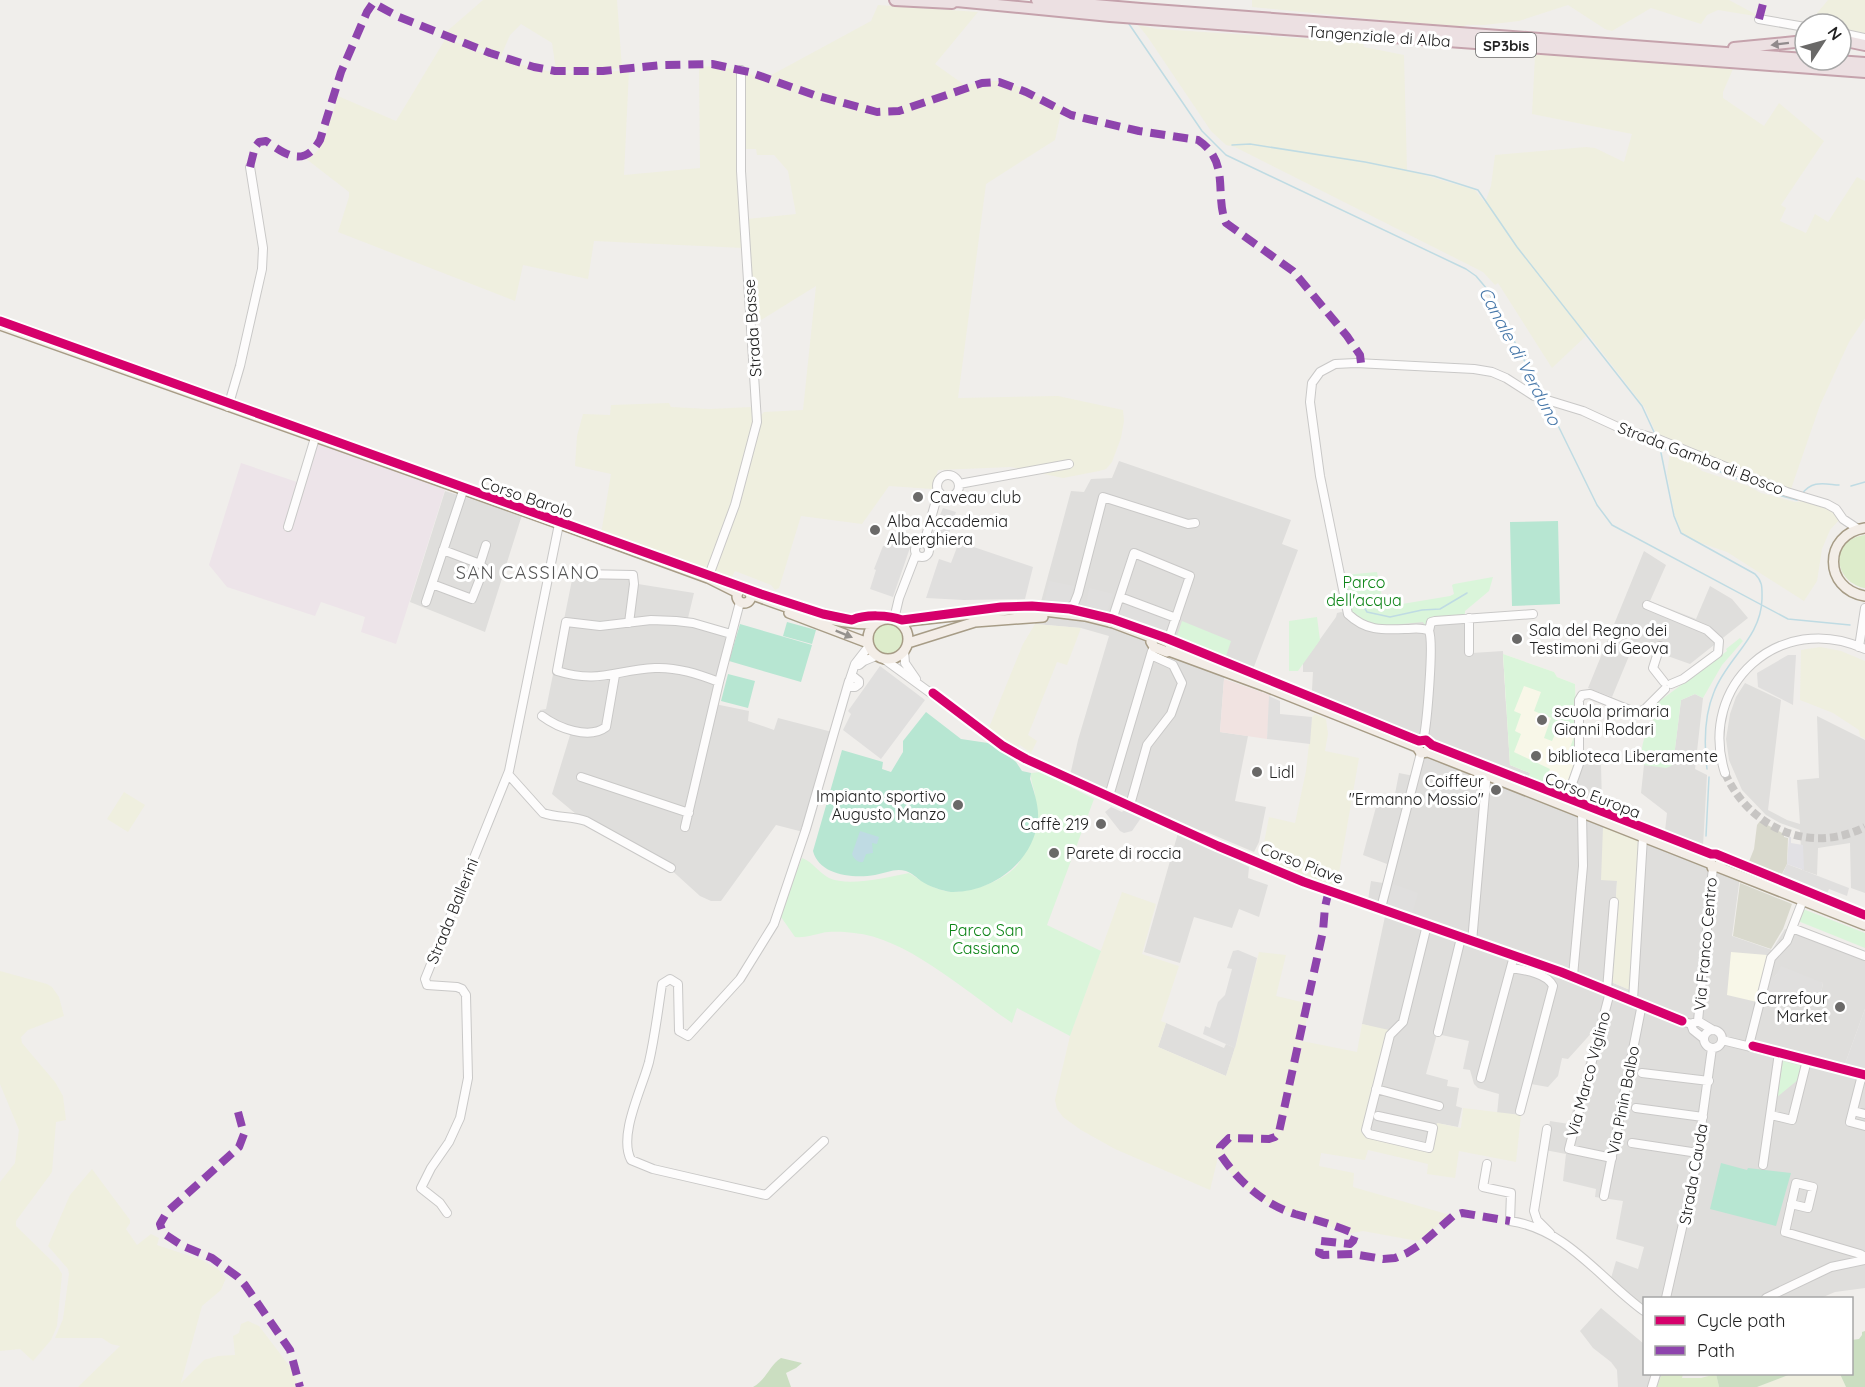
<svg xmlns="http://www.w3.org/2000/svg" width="1865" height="1387" viewBox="0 0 1865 1387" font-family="Quicksand,sans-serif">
  <rect width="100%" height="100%" fill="#f0eeeb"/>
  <path fill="#dfdedc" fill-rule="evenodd" d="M1119,461l172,59 -9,24 16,6 -46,122 -23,-8 -5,15 -4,53 28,4 -13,65 31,6 -7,35 -5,10 -50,-21 -5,2 -49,-24 -3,8 -78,-37 9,-40 31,-104 -28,-8 -46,-4 36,-133 13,1 7,-13 21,-1z
    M445,491l77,24 -37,117 -75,-30z
    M1644,551l22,14 -16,36 46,18 14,-33 22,13 16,19 -58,46 -56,-20 -22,53 -24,-9z
    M574,570l19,4 40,-2 4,2 1,10 56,9 -6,25 40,11 -18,74 39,8 -1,10 26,9 4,-12 58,15 -29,100 -31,-8 -55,76h-10l-11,-5 -32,-29 -92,-47v-6l-24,-20 19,-62 -34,-14 3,-8 6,-1z
    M1341,612l40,12 42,-3 2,4 46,-10 1,38 31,-2 3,55 76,24 1,34 18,1 1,39 63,27 2,-18 -26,-20 3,-28h29l8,-65 14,-6 8,4 -8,71 12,6 -4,71 39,16 -10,74 40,14 13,-21 80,31v49l-20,55 20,6v218l-30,4 -14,6h-177v15l-35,-28 7,-24 22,8 6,-22 -28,-8 7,-38 -28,-4 1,-8 -33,-8 3,-27 -21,-4 5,-29 19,3 26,-95 -27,30 -6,-1 -4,18 -10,11 -17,-3 -10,31 -24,-1 2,-20 -21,-6 -4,-4 -4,-14 -7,-1 6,-28 -32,-7 -11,40 22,6 -1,6 12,2 -3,18 6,2 -4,19 -21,-4 -7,27 -68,-15 26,-104 -26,-7 25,-117 -19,-7 3,-19 12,2 4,-19 -24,-9 16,-59 15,3 5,-26 15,3 5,-21 -102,-44 -5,-21 1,-18h-10v-9l33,-46 1,-4zM1617,881l13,109 -19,-8zM1778,973l45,10 -3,15 -47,-20z
    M1745,683l36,17 -13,110 19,10 13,4 -3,-44 22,-2 -2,-62 48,24v153l-14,-5 -1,-45 -32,5 -1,27 -15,-5 -2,-40 -20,-7 -14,-8 -24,-25 -13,-30 -3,-21 4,-25 6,-17z
    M1178,833l71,34 -1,11 20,7 -9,32 -20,-8 -7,19 -38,-11 -14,46 -36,-11z
    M1166,1023l58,25 2,-4 9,4 -9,28 -68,-29z
    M1601,1308l43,36v30h39l-22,2 -4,11h-39l-1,-17 -6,-8 -18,-14 -13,-17z"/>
  <path fill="#f1e3e1" d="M1224,679l46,16 -3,44 -47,-7z"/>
  <path fill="#ede4e9" d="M313,431l135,49 -52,164 -35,-12 4,-15 -44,-15 -6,14 -88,-29 -18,-22 32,-102 56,19z"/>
  <path fill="#f8f7e8" d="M1503,654l51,18 3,5 18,7 3,78 -12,30 -37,-15 1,-4 -20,-8z
    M1731,952l36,3 -10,47 -30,-7z"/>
  <path fill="#d9d9cd" d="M1760,821l24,13v3l4,1 -1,26 -6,12 -33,-12 6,-15 3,-24z
    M1740,883l52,21 -9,25 -12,20 -38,-13z"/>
  <path fill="#efefdf" d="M483,0h134l5,68 -36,3 -30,-1 -4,-27 -31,-19 -11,11 -9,21 -56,-23z
    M1252,0h477l28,15 -2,1 -37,-6 -11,5 -6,9 -50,-16 -39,23 -7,-2 -37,-24 -49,16 -35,4h-18l-4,3 -210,-21z
    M1828,0h37v34l-24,-4v-6h-33z
    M878,5l100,7 -43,52 31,22 15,-5h25l56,27 -7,32 -69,44 -28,214 100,-2 65,14 1,11 -3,17 -9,24 -6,7 -7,2 -36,7 -52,-11 -73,3 -6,19 -43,-3 -27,38 -61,-8 -22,72 -4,2 -4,-5 -36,-14 -6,11 -13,-6 -3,-4 30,-79 2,-18 14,-48 2,-12 3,-3 39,-2 13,-124 -55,34 -6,-3 -8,-98 49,-5 -8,-43 -14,-16h-17l-1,-6h-12v-77l20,7 107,-58z
    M1138,25l19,4 206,13 1,5 40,8 3,115 68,20 10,13 6,-17 4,-31 91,-8 9,1 29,14 8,-28 -100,-20 3,-58 7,-3 191,16 -10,23v6l41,28 15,-23 45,38 -43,64 5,3 -6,13 26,12 9,-19 13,8 29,-45 8,4v137l-16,24 -29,63 -29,84 -135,-56 -11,-25 -57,-74 -36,34 -54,-85 -3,2 -12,-13 -248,-125 -9,-2 -15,-14 -64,-95z
    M446,38l49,20 56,14 32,2 46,-4 -5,105 76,-7 -1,-101 15,-1 22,4 2,3 6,175 -150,-7 -6,38 -65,-14 -8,36 -177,-69 11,-35v-5l-44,-34 7,-2 7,-7 7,-15 12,-38 58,25z
    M669,403l2,4 38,2 43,-2 2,3 1,9 -26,96 -23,56 -105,-37 10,-60 -36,-8 2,-30 6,-22 27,1 1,-10z
    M1670,452l18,8 14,11 46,15 13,7 34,9 13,-1 21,6 12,11 -11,12 -8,19 -5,32 -13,20 -77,-49 -35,-12 -10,-7 -7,-17 -8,-42z
    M1035,624l46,4 -14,37 -10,-3 -29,73 9,6 -6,12 -11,-8 -5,3 -27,-18 35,-86z
    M1820,647l21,4 24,10v78l-5,-3 -1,-6 -26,-17 -33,-13 1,-50z
    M1315,714l11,5 2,15 -3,17 34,7 -23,132 -72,-30 -2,-7 7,-36 26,6 11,-52 6,-54z
    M124,792l21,13 -17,27 -21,-13z
    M1603,827l37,14 -10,149 -19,-8 6,-101 -16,-1z
    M1122,892l34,12 -14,50 37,12 -18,55 5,2 -8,24 68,29 10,-32 23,-92 27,3 -10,41 34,8 -8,37 55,11 5,-28 27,6 -26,105 67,15 7,-27 24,5 2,-20 58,7 -5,47 -57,-11 -4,27 -28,-4 1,-10 -60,-14 -3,10 -44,-7 -2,13 35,7 -1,14 97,28 -32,26 -55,-10 -15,3 -35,-15 -9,-1 -22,-8 -28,-14 -18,-16 -18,-23 -8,33 -95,-41 -34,-19 -18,-13 -6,-8 -2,-9 15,-64z
    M0,971l47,13 5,3 7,10 5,19 -36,14 -7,7 1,6 33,39 8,14 3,24 -10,2 -4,50 -36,49v5l42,41 4,7 -5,52 -6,14 -18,21 -13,-12 -20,2v-169l15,-19 4,-33 -19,-46z
    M92,1169l38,51v3l-4,6 11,16 14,-11 8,4 -2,7 45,15 17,10 7,8 -5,12 -19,16 -21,77 23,-23 14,-4 17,-1 -2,-19 6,-3 2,-9 7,-3 11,5 32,42 8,19h-221l42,-41 -9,-2 -9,-6h-47l8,-19 6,-45 -1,-5 -20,-23 22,-51z
    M1791,1374h49l6,13h-89z"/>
  <path fill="#ddeccb" d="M1865,535v53h-1c-33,-8 -33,-49 1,-53z
    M872 639a16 16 0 1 1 32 0a16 16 0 1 1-32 0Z
    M1683,1374l-1,4h19l15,-4 3,13h-62l4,-11z"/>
  <path fill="#cbdec1" d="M1865,1331v56h-19l-6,-13h12v-34l7,-1 3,-4v-3z
    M781,1358l21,5 -6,5 -10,5 5,14h-38c14,-8 16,-21 28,-29z
    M1716,1374h75l-34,13h-38z"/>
  <path fill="#daf5da" d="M1377,572l7,35 66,-11 4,-2 -2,-9 2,-1 39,-7 -4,14 -24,20v4l-37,10h-3l-2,-3 -53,5 -19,-15 -7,-37z
    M1317,617l3,23 -22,31h-9v-50z
    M1182,621l49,20 -6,18 -49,-20z
    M1740,638l3,3 -21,24 -19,33 -8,-4 -14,6 -8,65 -7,3 -22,-3c-5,-16 -1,-30 11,-43l-4,-4 -6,2 -7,-3 89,-66 -1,-2z
    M1503,654l51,18 3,5 18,7 2,69 -2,6 -8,-3 8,-22 -2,-2 -15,-4 -6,13 -8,-3 7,-20 -17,-7 7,-19 -17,-6 -10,25 7,3 -6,17 6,3 -7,18 36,17 -6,14 -15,-6 1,-4 -20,-8z
    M1041,772l53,27 -47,126 54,26 -31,85 -53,-28 -5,15c-43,-29 -106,-86 -158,-90 -10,-1 -23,-2 -32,0 -10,2 -16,5 -27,4l-14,-20 4,-18 17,-41c11,4 17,15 27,20 19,9 60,-1 80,-5 12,8 28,18 43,19 20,0 60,-13 69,-33 4,-7 14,-51 14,-59 1,-9 -5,-18 -4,-27z
    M1803,909l62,24v15l-67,-27z
    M1783,1061l19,5 -3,13 -22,18z"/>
  <path fill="#b7e6d2" d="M1558,521l2,83 -48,2 -2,-84z
    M787,622l29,8 -4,14 -29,-8z
    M740,624l72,21 -11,37 -72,-21z
    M728,674l27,7 -7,27 -27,-7z
    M926,712l35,27 27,4 15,9 13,10 6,9 9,2 -1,6c4,13 9,27 8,40 -4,42 -45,74 -87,73 -8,-1 -23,-6 -30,-11 -4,-3 -9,-8 -15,-10 -11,-3 -20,2 -31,4 -22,4 -56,0 -62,-24l29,-101 41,12 -1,7 9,3 12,-20v-11z
    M1721,1163l26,7 1,-2 43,5 -15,53 -66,-17z"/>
  <path fill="#e0dfde" d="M943,508l13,4 -10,31 -15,-6z
    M891,532l22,7 -20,58 -23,-8 6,-19 -2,-1 9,-23h2z
    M959,542l74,25 -8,32 -61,1 -38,-2 13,-39 12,4z
    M1049,581l25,5 -4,14 -3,3 -22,-3z
    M1089,588l24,6 -6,18 -21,-7z
    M1121,599l52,19 -6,15 -51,-20z
    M1788,655h8l-3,50 -35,-18 -1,-14z
    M880,666l45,34 -44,59 -38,-29 8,-16 -3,-3z
    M1269,696l11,5v13l32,3 -2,27 -43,-5z
    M1111,807l11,5 2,-2 17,8 -9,13 -8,2 -4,-2 -15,-19z
    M1787,864l62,24 -2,8 -18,-7 -2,5 -45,-19z
    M1393,884l25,9 -6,21 -25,-9z
    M1238,950l19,8 -22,90 -32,-14 2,-8 5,2 8,-26 7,-7 7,-26 -5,-1 6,-17z
    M1781,966l42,17 -3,15 -9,5 -47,-12 3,-9 9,-7z
    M1865,1009v61l-20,-6z"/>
  <path fill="#e2e1e5" d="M1789,837h2v6l12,2 1,25 -17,-6z"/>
  <path fill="#bfdbe3" d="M860,831l19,6 -2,7 -5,-1 1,10 -7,1 -3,8c-5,1 -9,-3 -11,-8z"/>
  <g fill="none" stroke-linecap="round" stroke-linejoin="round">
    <path stroke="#bfdbe3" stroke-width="1.5" d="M1127,21l75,110 24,24 240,114 10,7 11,13 56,107
      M1232,145l18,-1 115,18 69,14 44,14 39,57 125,159 12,26
      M1547,403l50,102 15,20 176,94 62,6
      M1851,486l14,-4
      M1802,494c10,-14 22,-10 37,-9
      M1362,595l-1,7 6,10 23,5 32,-7 18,-1 27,-16
      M1707,769c-3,-25 -3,-53 7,-77 13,-34 47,-54 48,-93 0,-11 1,-17 -7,-25l-74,-41 -7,-17 -14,-68 17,5 53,23 48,19 19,5
      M1706,836l3,-59"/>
    <path stroke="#c7c5c3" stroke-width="8" stroke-dasharray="8 4" stroke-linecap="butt" d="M1725,773c24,55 85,82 140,54"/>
    <defs>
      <path id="minor" d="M1759,19l46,8
        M1841,33l24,5
        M228,407l12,-41 22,-97 1,-21 -13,-81
        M937 486a11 11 0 1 1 22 0a11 11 0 1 1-22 0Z
        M959,484l110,-20
        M288,527l27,-89
        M915 550a7 7 0 1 1 14 0a7 7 0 1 1-14 0Z
        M924,543l13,-46 3,-4
        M443,550l37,14 6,-19
        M579,574l54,1 1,9 -5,39
        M708,578l27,-73 22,-83 -16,-251v-101
        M432,584l40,15 12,-31
        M1120,597l56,21
        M426,602l37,-111
        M1647,605l60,25 12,11 -1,12 -35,26 -12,5
        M1064,613l10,-9 4,-10 25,-97 85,27 7,-1
        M894,619l5,-21 17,-44
        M1111,623l23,-70 56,23 -22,65
        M1429,631l2,-9 4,-1 98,-7
        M1660,646l-7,22 11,14
        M1859,647l6,-39
        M904,651l1,12 11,16
        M1469,652v-34
        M884,659l119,87 23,13 192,87 86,36 257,90 121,49 9,3 7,-3 15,9
        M859,665l5,-4 12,-5
        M850,679l5,-15 14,-18
        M719,682c-21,-8 -42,-15 -64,-14 -40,2 -56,16 -98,3l9,-49 34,4 51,-6 25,1 17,2 38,11
        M542,716c16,12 47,24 64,11l9,-52
        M1423,741c4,-16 11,-99 6,-110 -8,-4 -15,-2 -23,-2 -24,1 -40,2 -58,-15l-28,-138 -10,-74 2,-19 8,-11 15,-8 21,-1 118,6 18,3 14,6 28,18 49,15 39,18 36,10 129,53 40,12 9,5 7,10 15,10
        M1725,773c-28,-88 55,-163 140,-124
        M508,774l35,39c14,5 29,3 43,8l85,47
        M581,777l108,36
        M1109,796l43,-145
        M1566,801l13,-37v-64l3,-5 8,-1 47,19 8,-4 20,-20
        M1130,805l17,-60 24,-31 11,-31 -9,-18 -22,-10
        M685,827l34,-145 21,-80
        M1381,908l40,-155
        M1792,928l73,28
        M1472,942l15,-172
        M1511,968c13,2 36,5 42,18l-33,125
        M1573,976l10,-110 -1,-53
        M1607,990l7,-88
        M1610,992l-41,157 43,9
        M1633,1000l10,-163
        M1698,1021l15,-154
        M1691,1024l2,6 10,8
        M1704 1039a9 9 0 1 1 18 0a9 9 0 1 1-18 0Z
        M1438,1032l23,-94
        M1722,1040l143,35
        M1749,1045l22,-87 16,-17 16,-41
        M1642,1073l67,8
        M1862,1075l-12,47 15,4
        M1481,1078l33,-122
        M1376,1089l63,17
        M1636,1108l67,9
        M1853,1111l12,3
        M1771,1115l21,5 15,-60
        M1378,1116l55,12 -4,20 -60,-14 -3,-4 24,-95 13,-13 24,-97
        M1547,1129l-13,82 3,9 13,13
        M824,1141l-58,54 -113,-26 -22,-9c-13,-25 11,-71 18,-98 6,-26 9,-52 13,-78l8,-5 8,5 1,47 9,5 52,-57 34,-55 32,-95 43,-148 5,-4 5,4v3l-4,3h-3l-3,-4
        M1632,1143l66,10
        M1487,1164l-4,23 28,6 -1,28c57,8 91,59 134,90
        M1763,1165l16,-112
        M1604,1196l38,-192
        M1791,1204l17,4 5,-21 -17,-4 -11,49 75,22 5,3
        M447,1213l-7,-10 -19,-15 10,-20 18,-26 11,-24 8,-40 -2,-83 -4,-6 -5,-2 -30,-2 -2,-6 84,-208 50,-247
        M1666,1298l29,-127 17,-123
        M1766,1298l65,-31 34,-7
        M1652,1387l4,-13"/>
      <path id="major" d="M0,325l563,200 145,53 30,15
        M1865,528c-42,6 -42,61 0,68
        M737 596a7 7 0 1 1 14 0a7 7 0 1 1-14 0Z
        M750,594c39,14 81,31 124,30
        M789,613l79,30
        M868 639a20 20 0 1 1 40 0a20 20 0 1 1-40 0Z
        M899,622l110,-12h27l49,6 28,7 40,15
        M1156,637l14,6 1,6 -4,3 -13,-5 -3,-5z
        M908,643l67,-21 68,-5
        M1169,651l95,35 153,61
        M1428,752l1,-8 -6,-3 -4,2 -2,4 4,6 7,-1 281,111
        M1703,854l8,3 6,-1 4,5 -1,4 -4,2h-4l-2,-8
        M1718,867l147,58"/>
      <path id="highway" d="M895,0l57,3
        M946,0l164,16 755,56
        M1037,0l104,9 664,50
        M1841,40l24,5
        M1734,48l71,-7
        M1823,60l42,3"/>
    </defs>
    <use href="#minor" stroke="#c9c8c7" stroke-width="10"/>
    <use href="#major" stroke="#a79c86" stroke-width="12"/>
    <use href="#highway" stroke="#c5a2ac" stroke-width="14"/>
    <use href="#minor" stroke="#fdfcfc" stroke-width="8"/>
    <use href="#major" stroke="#f3ede7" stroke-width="9"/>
    <use href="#highway" stroke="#ece0e2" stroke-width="10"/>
    <path stroke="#8e44ad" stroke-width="8" stroke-dasharray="15 8" stroke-linecap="butt" d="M1759,19l5,-19
      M250,167l5,-20 4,-5 7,-1c20,14 38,27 54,-1l21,-68 26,-60 6,-9 26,14 91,36 44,14 21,4h48l60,-6 49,-1 37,8 65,23 63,17 22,-1 83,-28 17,-1 27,10 45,23 68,16 59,9c33,22 16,55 28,83l67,48 54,65 13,19 1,8
      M1329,890l-4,17 -2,24 -44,201 -4,5 -6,2 -40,-1 -9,9v7c18,27 43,50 75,60 21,6 37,10 58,19l2,3 -2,5 -3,3 -29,-3 -2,12 4,2 30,-1 30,5 12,-1 12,-5 14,-9 32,-28 9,-3 48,8
      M238,1112l6,22 -5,13 -72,65 -7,12 3,9 20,13 29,12 26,19 7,8 45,65 10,37"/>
    <defs>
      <path id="cycleway" d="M0,321l761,273 62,20 29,6c13,-6 37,-5 50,0l99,-13 31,-1 38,3 42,10 54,19 243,99 10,4 7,-1 6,5 279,109h5l149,61
        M933,693l70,53 23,13 192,87 86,36 257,90 121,49
        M1753,1046l112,29"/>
    </defs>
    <use href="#cycleway" stroke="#fff" stroke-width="13"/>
    <use href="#cycleway" stroke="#d6006c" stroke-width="9"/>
  </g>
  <defs><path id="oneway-solid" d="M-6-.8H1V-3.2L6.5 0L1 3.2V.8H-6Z" transform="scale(1.5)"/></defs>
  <use fill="#918a8c" href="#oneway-solid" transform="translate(1780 44) rotate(173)"/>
  <use fill="#95928e" href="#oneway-solid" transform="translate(844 634) rotate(22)"/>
  <g fill="#6a6968" stroke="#fff" stroke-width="2">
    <circle cx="918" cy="497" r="6"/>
    <circle cx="875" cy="530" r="6"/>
    <circle cx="1517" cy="639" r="6"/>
    <circle cx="1542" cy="720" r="6"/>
    <circle cx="1536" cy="756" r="6"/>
    <circle cx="1257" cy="772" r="6"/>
    <circle cx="1496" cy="790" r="6"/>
    <circle cx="958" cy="805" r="6"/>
    <circle cx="1101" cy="824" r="6"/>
    <circle cx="1054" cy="853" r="6"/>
    <circle cx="1840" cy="1007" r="6"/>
  </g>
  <g text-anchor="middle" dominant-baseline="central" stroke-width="6" stroke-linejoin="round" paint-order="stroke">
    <rect fill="#fff" stroke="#646464" stroke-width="1.5" x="1476" y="33" width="60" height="24" rx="4.5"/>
    <g font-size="15" font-weight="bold" fill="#222">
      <text x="1506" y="45">SP3bis</text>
    </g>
    <g font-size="16" fill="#222" stroke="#fff">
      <text transform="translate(1379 36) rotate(4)">Tangenziale di Alba</text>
      <text transform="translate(752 328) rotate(-94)">Strada Basse</text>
      <text transform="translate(1701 458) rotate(21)">Strada Gamba di Bosco</text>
      <text transform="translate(527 497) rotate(19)">Corso Barolo</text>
      <text transform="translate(1593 795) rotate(21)">Corso Europa</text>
      <text transform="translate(1302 863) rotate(21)">Corso Piave</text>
      <text transform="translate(452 911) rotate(-68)">Strada Ballerini</text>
      <text transform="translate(1705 944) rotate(-85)">Via Franco Centro</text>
      <text transform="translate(1588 1074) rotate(-75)">Via Marco Viglino</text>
      <text transform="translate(1623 1100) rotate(-79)">Via Pinin Balbo</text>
      <text transform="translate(1693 1174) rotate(-80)">Strada Cauda</text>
    </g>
    <g font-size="16" fill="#222" stroke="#fff" text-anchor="start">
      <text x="930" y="497">Caveau club</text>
      <text x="887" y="521">Alba Accademia<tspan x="887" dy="18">Alberghiera</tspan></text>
      <text x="1529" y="630">Sala del Regno dei<tspan x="1529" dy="18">Testimoni di Geova</tspan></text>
      <text x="1554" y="711">scuola primaria<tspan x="1554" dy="18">Gianni Rodari</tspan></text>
      <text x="1548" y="756">biblioteca Liberamente</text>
      <text x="1269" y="772">Lidl</text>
      <text x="1484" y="781" text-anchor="end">Coiffeur<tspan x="1484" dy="18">"Ermanno Mossio"</tspan></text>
      <text x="946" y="796" text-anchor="end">Impianto sportivo<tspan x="946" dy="18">Augusto Manzo</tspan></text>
      <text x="1089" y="824" text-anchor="end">Caffè 219</text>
      <text x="1066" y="853">Parete di roccia</text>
      <text x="1828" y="998" text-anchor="end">Carrefour<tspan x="1828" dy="18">Market</tspan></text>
    </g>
    <g font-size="16" fill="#0c8416" stroke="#fff">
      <text x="1364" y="582">Parco<tspan x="1364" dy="18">dell'acqua</tspan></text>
      <text x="986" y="930">Parco San<tspan x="986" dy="18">Cassiano</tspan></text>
    </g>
    <g font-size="18" font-style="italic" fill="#4a7aab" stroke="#fff">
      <text transform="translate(1520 356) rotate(62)">Canale di Verduno</text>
    </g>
    <g font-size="18" letter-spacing="1.5" fill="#555" stroke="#fff">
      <text x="528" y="572">SAN CASSIANO</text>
    </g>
  </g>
  <rect x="1643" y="1297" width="210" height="78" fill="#ffffff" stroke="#a7a7a7" stroke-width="1.5"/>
  <rect x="1655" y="1316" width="30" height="9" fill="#d6006c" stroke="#a7a7a7" stroke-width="1.5"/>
  <text x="1697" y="1327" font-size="18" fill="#222222">Cycle path</text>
  <rect x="1655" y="1346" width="30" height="9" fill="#8e44ad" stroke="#a7a7a7" stroke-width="1.5"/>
  <text x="1697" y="1357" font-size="18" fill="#222222">Path</text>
  <g transform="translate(1823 42) rotate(54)"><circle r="28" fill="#ffffff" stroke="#a7a7a7" stroke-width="1.5"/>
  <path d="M0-4.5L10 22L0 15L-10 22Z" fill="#6a6968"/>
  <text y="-9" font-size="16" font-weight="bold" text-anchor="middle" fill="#222222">N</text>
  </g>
</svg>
